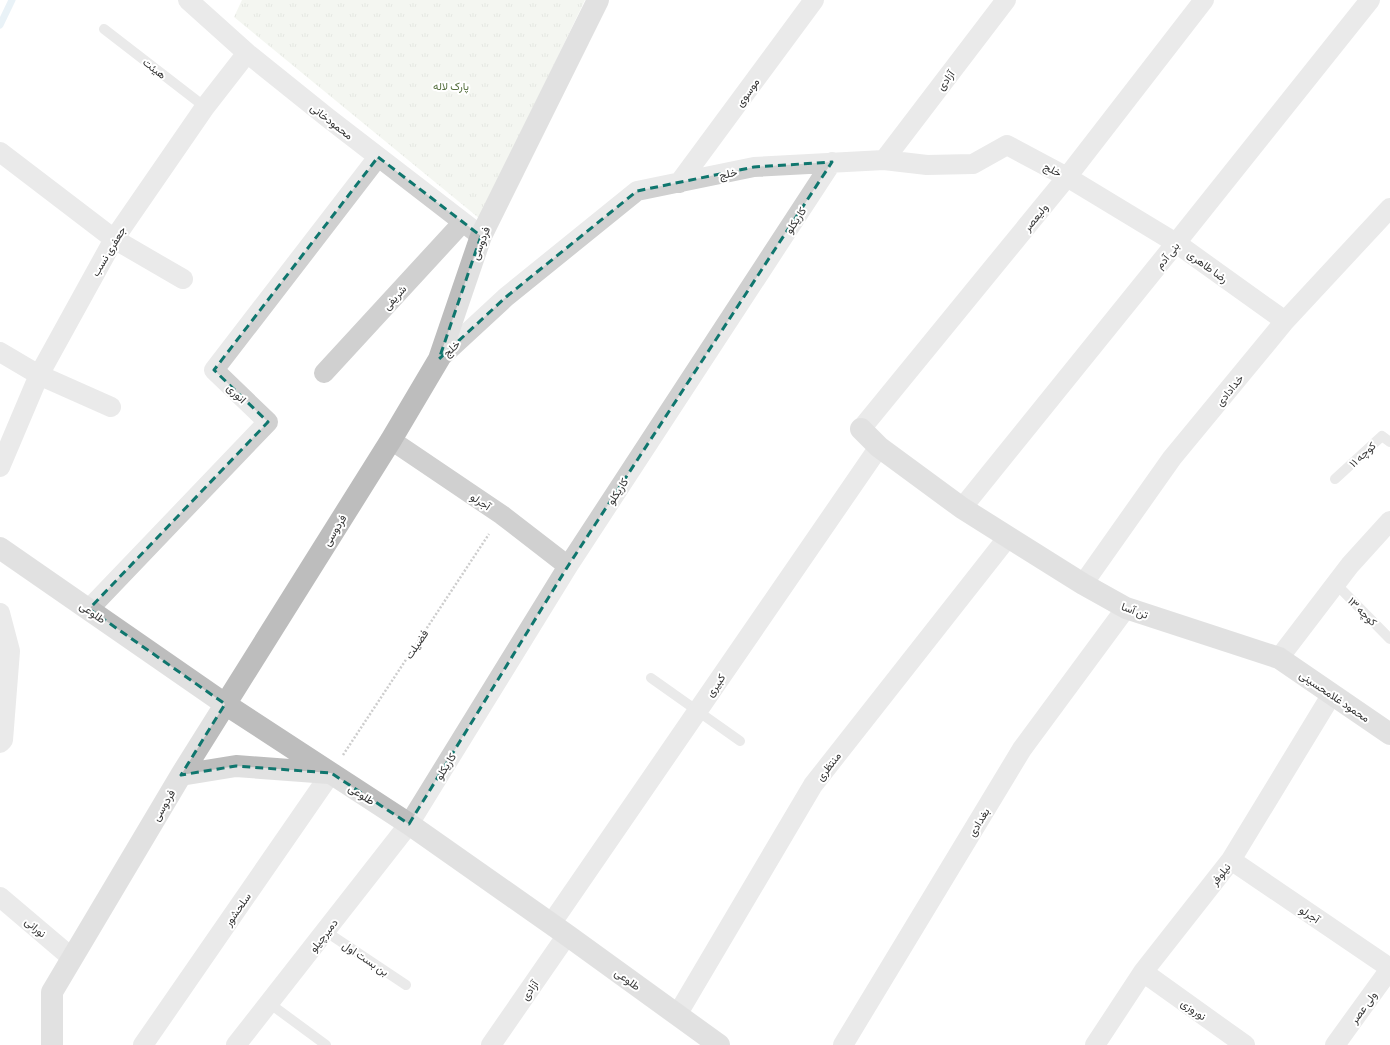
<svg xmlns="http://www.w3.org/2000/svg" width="1390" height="1045" viewBox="0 0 1390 1045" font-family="Manrope,Vazirmatn,sans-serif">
  <defs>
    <pattern id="park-tufts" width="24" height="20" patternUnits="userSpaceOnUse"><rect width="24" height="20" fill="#e6ecdf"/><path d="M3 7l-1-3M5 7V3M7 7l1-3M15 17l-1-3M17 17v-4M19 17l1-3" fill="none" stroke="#c6cbc0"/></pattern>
  </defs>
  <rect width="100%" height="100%" fill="#fff"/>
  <path fill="url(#park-tufts)" d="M242,0h343l-105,219 -246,-202z"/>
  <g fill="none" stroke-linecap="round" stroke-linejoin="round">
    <path stroke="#cfe2ee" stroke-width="7" d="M0,25l12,-25"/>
    <path stroke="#cdcdcd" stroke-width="2.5" stroke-dasharray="2 2" stroke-linecap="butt" d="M343,755l146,-221"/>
    <path stroke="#d0d0d0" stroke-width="10" d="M104,29l101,78
      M1335,479l47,-43 8,6
      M1336,584l54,55
      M651,678l89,63
      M325,931l81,54
      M269,1003l57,42"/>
    <path stroke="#d0d0d0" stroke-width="20" d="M188,0l59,53 81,65 153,118
      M0,152l114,87 69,40
      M884,160l122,-160
      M679,183l135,-183
      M0,352l39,23 72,32
      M439,359l67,-62 131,-106 117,-24 130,-7 43,5 46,-1 34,-19 60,32 109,66 109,78
      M324,373l139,-151
      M861,429l206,-252 137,-177
      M391,440l111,75 66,51
      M0,467l39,-92 75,-136 91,-132 42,-54
      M962,508l214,-265 194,-243
      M1083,584l89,-126 113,-137 105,-113
      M89,609l179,-187 -54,-52 164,-213
      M0,613l10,38 -7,89 -3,3
      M1279,658l71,-93 40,-44
      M1231,860l159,108
      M0,897l72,61
      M551,924l328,-477
      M1143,972l102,73
      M677,1015l136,-230 195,-248
      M143,1045l188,-272
      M236,1045l173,-221 159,-258 264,-404
      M491,1045l76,-110
      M843,1045l179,-296 104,-141
      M1095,1045l48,-73 88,-112 101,-166
      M1335,1045l55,-76"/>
    <path stroke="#bdbdbd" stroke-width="22" d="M861,429l18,18 83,61 121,76 43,24 153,50 111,76
      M0,548l225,156 184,120 158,111 152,110
      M181,775l55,-9 93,7
      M52,1045v-53l129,-217 210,-335 48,-81 42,-123 117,-236"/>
  </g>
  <path d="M0 0H1390V1045H0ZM378,157l103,79 -42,123 67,-62 131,-106 117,-24 78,-5 -264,404 -159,258 -78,-51 -95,-7 -55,9 44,-71 -136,-95 179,-187 -54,-52z" fill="#fff" fill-opacity=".55" fill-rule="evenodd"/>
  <path fill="none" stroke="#0f766e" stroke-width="3" stroke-dasharray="8 5" stroke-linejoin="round" d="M378,157l103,79 -42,123 67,-62 131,-106 117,-24 78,-5 -264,404 -159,258 -78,-51 -95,-7 -55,9 44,-71 -136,-95 179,-187 -54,-52z"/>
  <g text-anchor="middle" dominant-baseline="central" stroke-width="4" stroke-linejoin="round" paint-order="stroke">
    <g font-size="11" fill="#333" stroke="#fff">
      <text transform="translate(155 68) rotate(38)">هیئت</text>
      <text transform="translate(945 80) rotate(-53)">آزادی</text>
      <text transform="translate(747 92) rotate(-54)">موسوی</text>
      <text transform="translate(332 121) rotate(38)">محمودخانی</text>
      <text transform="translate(1053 169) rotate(28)">خلج</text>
      <text transform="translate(728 173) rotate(-12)">خلج</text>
      <text transform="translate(1035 217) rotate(-51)">ولیعصر</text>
      <text transform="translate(795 220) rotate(-57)">کاریکلو</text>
      <text transform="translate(480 243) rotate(-69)">فردوسی</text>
      <text transform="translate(108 251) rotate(-59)">جعفری نسب</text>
      <text transform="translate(1167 255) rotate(-51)">بنی آدم</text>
      <text transform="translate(1208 266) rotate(36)">رضا طاهری</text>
      <text transform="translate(394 297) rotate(-48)">شریفی</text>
      <text transform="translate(451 348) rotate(-43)">خلج</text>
      <text transform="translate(1229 390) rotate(-51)">خدادادی</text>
      <text transform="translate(237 393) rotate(44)">انوری</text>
      <text transform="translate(1362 454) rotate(-43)">کوچه ۱۱</text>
      <text transform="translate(617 491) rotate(-57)">کاریکلو</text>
      <text transform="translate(481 501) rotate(34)">آجرلو</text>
      <text transform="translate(334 530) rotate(-58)">فردوسی</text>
      <text transform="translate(1135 610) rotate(20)">تن آسا</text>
      <text transform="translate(1363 611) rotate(45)">کوچه ۱۳</text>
      <text transform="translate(93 612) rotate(35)">طلوعی</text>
      <text transform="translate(416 644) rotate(-56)">فضیلت</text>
      <text transform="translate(715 685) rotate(-55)">کبیری</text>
      <text transform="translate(1335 696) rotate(34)">محمود غلامحسینی</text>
      <text transform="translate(445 766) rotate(-58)">کاریکلو</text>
      <text transform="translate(828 766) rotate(-52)">منتظری</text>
      <text transform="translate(362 794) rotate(33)">طلوعی</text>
      <text transform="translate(163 805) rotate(-59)">فردوسی</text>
      <text transform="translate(978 822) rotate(-59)">بغدادی</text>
      <text transform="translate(1220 874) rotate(-52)">نیلوفر</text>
      <text transform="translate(237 909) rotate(-55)">سلحشور</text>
      <text transform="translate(1310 914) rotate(34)">آجرلو</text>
      <text transform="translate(36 927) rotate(40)">نورانی</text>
      <text transform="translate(323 935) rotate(-52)">دمیرچیلو</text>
      <text transform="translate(366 958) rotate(34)">بن بست اول</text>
      <text transform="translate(628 979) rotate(36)">طلوعی</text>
      <text transform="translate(529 990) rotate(-55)">آزادی</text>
      <text transform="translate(1363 1007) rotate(-54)">ولی عصر</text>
      <text transform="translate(1194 1009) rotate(35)">نوروزی</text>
    </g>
    <g font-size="11" fill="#56703f" stroke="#fff">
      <text x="451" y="85">پارک لاله</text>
    </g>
  </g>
</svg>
